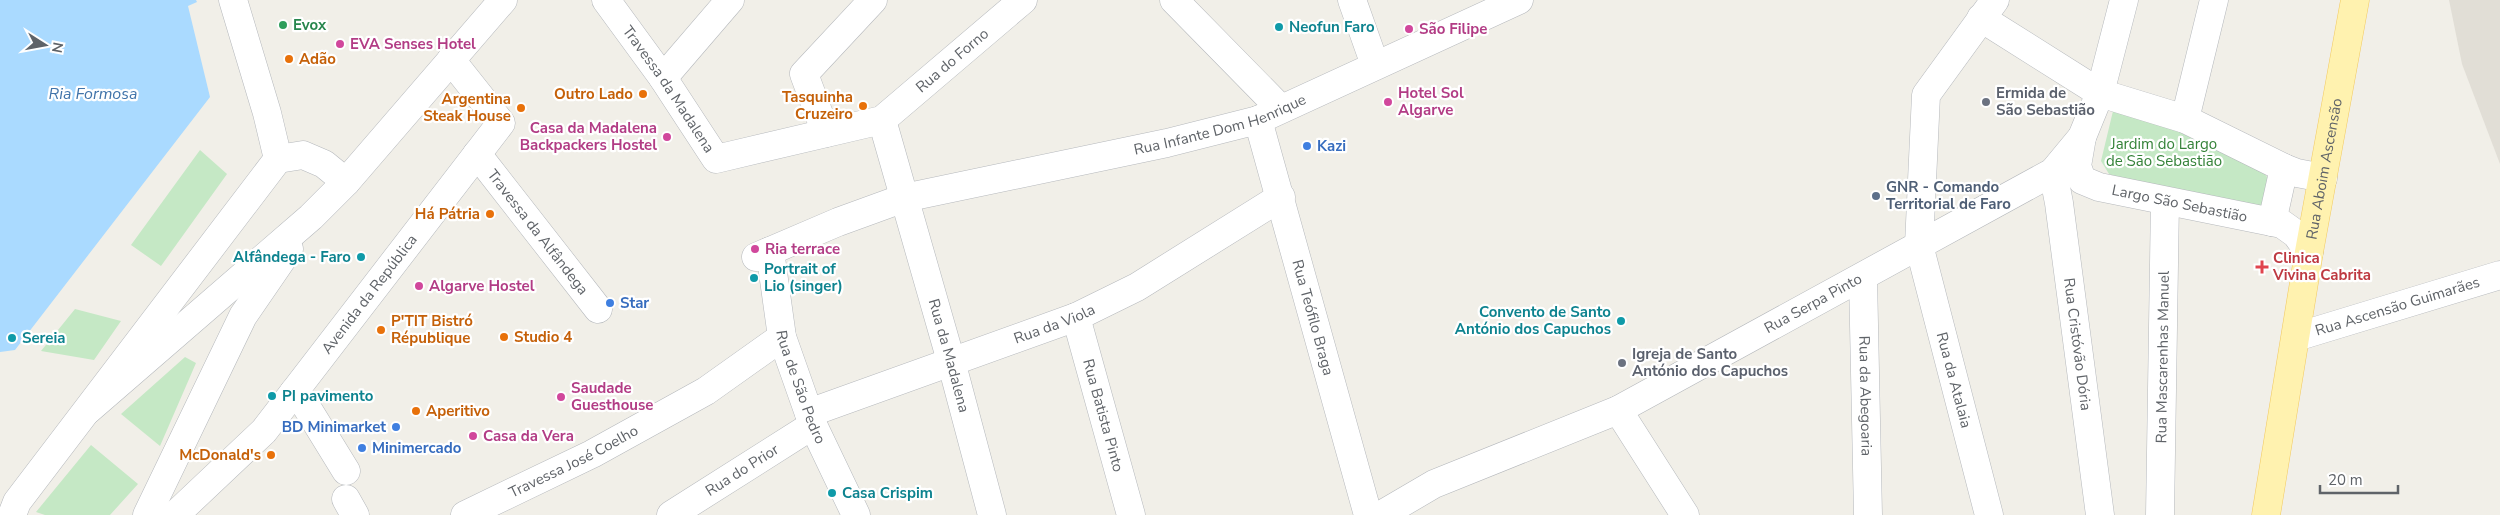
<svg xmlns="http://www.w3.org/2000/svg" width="2500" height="515" viewBox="0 0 2500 515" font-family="'Nunito Sans',sans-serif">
  <rect width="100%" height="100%" fill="#f1efe8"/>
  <path fill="#e1ded6" d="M2449,0h51v164l-38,-100z"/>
  <path fill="#c5e8c5" d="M2141,110l124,64 7,11 -11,22 -132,-24 -20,-9 -8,-13 12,-50z
    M200,150l27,24 -66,92 -30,-21z
    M75,309l46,12 -27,39 -53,-9z
    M185,357l11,6 -36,83 -39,-32z
    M91,445l47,39 -28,31h-65l-9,-3z"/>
  <path fill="#aadaff" d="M0,0h196l1,2 -9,4 22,91 -195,253 -15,2z"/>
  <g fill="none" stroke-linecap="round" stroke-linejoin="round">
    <defs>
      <g id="minor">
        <path d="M233,0l34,113 11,46"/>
        <path id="s1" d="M606,0l57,78 53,81 166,-39 141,-120"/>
        <path d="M1174,0l106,108"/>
        <path d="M1352,0l23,65"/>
        <path d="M1981,18l119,75 85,26 99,49 13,5 26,5"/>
        <path d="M663,78l67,-78"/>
        <path d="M2185,119l29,-119"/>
        <path id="s2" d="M882,120l69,241 41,154"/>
        <path id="s3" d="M1258,120l110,395"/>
        <path d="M826,133l-22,-59 69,-74"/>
        <path id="s4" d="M2082,137l-5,29 5,14 17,7 183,37 14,10 13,18"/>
        <path id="s5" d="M477,154l121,155"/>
        <path d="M278,159l25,-4 21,9 22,18"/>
        <path id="s6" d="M2053,172l6,31 41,312"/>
        <path d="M2272,222l12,-54"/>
        <path id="s7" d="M770,251l12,86 31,88 43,90"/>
        <path id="s8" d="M756,257l82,-35 66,-24 263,-55 91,-23 261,-120"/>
        <path id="s9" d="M1863,277l5,238"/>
        <path id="s10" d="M1076,317l55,198"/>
        <path id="s11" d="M2296,337l204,-62"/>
        <path d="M294,392l12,14 40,65"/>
        <path d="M88,410l223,-193 35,-35 157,-182"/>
        <path d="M1618,410l67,105"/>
        <path id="s12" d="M809,413l267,-96 61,-30 144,-90"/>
        <path d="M346,499l9,16"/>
        <path d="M12,515l5,-13 261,-343"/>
        <path d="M147,515l96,-199 46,-67"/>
        <path id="s13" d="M175,515l89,-84 237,-308 -50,-63"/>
        <path id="s14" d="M465,515l127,-61 114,-63 76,-54"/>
        <path id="s15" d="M671,515l142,-90"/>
        <path id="s16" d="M1381,515l53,-31 184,-74 435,-238 29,-35 18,-44 24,-93"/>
        <path d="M1989,515l-70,-270 7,-150 69,-95"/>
        <path id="s17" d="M2160,515l5,-314"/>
      </g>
      <g id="major">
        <path id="s18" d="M2266,515l43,-263 46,-252"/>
      </g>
    </defs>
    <use href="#minor" stroke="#b5b8bc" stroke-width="29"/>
    <use href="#major" stroke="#f2c960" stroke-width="29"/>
    <use href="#minor" stroke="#fff" stroke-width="28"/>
    <use href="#major" stroke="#fff2af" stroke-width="28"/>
  </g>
  <circle fill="#2e9e5b" stroke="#fff" stroke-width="2" cx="283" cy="25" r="5"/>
  <g fill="#0f9aa8" stroke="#fff" stroke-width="2">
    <circle cx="1279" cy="27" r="5"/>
    <circle cx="361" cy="257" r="5"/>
    <circle cx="754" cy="278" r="5"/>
    <circle cx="1621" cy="321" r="5"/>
    <circle cx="12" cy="338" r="5"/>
    <circle cx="272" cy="396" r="5"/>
    <circle cx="832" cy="493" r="5"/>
  </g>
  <g fill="#d1479c" stroke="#fff" stroke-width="2">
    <circle cx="1409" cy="29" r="5"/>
    <circle cx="340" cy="44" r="5"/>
    <circle cx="1388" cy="102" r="5"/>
    <circle cx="667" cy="137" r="5"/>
    <circle cx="755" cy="249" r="5"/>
    <circle cx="419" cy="286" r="5"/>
    <circle cx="561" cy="397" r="5"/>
    <circle cx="473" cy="436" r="5"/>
  </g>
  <g fill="#e8710a" stroke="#fff" stroke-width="2">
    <circle cx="289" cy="59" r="5"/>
    <circle cx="643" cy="94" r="5"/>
    <circle cx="863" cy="106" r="5"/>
    <circle cx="521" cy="108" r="5"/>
    <circle cx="490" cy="214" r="5"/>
    <circle cx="381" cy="330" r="5"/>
    <circle cx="504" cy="337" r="5"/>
    <circle cx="416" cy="411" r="5"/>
    <circle cx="271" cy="455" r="5"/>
  </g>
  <g fill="#6b7280" stroke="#fff" stroke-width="2">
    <circle cx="1986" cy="102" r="5"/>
    <circle cx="1622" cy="363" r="5"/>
  </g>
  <g fill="#3f7fe0" stroke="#fff" stroke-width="2">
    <circle cx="1307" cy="146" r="5"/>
    <circle cx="610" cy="303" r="5"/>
    <circle cx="396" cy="427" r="5"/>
    <circle cx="362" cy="448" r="5"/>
  </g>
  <circle fill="#5c6f8a" stroke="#fff" stroke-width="2" cx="1876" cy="196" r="5"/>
  <path fill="#e0444e" stroke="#fff" stroke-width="2" d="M2259.5 259.5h5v5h5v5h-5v5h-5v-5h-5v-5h5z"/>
  <g text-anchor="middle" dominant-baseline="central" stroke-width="4.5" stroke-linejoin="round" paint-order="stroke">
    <g font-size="15" font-weight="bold" fill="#27864d" stroke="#fff" text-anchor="start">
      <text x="293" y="25">Evox</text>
    </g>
    <g font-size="15" font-weight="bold" fill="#0d838f" stroke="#fff" text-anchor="start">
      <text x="1289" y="27">Neofun Faro</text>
      <text x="351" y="257" text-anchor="end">Alfândega - Faro</text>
      <text x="764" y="269">Portrait of<tspan x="764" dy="17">Lio (singer)</tspan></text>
      <text x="1611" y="312" text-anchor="end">Convento de Santo<tspan x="1611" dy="17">António dos Capuchos</tspan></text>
      <text x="22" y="338">Sereia</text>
      <text x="282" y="396">PI pavimento</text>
      <text x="842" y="493">Casa Crispim</text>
    </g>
    <g font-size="15" font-weight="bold" fill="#b23c85" stroke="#fff" text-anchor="start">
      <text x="1419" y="29">São Filipe</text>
      <text x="350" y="44">EVA Senses Hotel</text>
      <text x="1398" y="93">Hotel Sol<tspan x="1398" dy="17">Algarve</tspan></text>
      <text x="657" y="128" text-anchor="end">Casa da Madalena<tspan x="657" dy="17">Backpackers Hostel</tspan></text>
      <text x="765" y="249">Ria terrace</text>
      <text x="429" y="286">Algarve Hostel</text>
      <text x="571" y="388">Saudade<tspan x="571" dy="17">Guesthouse</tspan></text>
      <text x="483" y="436">Casa da Vera</text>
    </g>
    <g font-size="15" font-weight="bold" fill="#c56008" stroke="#fff" text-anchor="end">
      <text x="299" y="59" text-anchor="start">Adão</text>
      <text x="633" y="94">Outro Lado</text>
      <text x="853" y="97">Tasquinha<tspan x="853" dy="17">Cruzeiro</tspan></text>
      <text x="511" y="99">Argentina<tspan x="511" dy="17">Steak House</tspan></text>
      <text x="480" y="214">Há Pátria</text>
      <text x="391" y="321" text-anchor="start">P'TIT Bistró<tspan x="391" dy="17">République</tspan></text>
      <text x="514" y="337" text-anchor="start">Studio 4</text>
      <text x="426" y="411" text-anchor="start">Aperitivo</text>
      <text x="261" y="455">McDonald's</text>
    </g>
    <g font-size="15" fill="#5f6368" stroke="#fff">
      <text stroke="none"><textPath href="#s1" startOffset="456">Rua do Forno</textPath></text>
      <text stroke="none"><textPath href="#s1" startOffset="109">Travessa da Madalena</textPath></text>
      <text stroke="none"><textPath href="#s8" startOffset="484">Rua Infante Dom Henrique</textPath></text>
      <text stroke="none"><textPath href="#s18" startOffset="351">Rua Aboim Ascensão</textPath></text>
      <text stroke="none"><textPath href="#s4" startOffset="145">Largo São Sebastião</textPath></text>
      <text stroke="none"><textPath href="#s5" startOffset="99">Travessa da Alfândega</textPath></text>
      <text stroke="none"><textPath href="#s13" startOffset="295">Avenida da República</textPath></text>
      <text stroke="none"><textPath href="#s16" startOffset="482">Rua Serpa Pinto</textPath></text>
      <text stroke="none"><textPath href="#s11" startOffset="106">Rua Ascensão Guimarães</textPath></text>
      <text stroke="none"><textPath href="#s3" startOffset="205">Rua Teófilo Braga</textPath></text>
      <text stroke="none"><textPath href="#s12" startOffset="261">Rua da Viola</textPath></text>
      <text stroke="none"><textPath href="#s6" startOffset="174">Rua Cristóvão Dória</textPath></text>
      <text stroke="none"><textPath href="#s2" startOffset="245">Rua da Madalena</textPath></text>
      <text stroke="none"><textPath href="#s17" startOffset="158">Rua Mascarenhas Manuel</textPath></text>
      <text transform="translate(1954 380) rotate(75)">Rua da Atalaia</text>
      <text stroke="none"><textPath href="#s7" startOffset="140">Rua de São Pedro</textPath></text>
      <text stroke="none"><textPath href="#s9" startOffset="119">Rua da Abegoaria</textPath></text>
      <text stroke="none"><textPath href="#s10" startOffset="102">Rua Batista Pinto</textPath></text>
      <text stroke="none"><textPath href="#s14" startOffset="121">Travessa José Coelho</textPath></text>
      <text stroke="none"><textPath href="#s15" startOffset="84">Rua do Prior</textPath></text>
    </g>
    <g font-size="15" font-weight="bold" fill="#5b616d" stroke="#fff" text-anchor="start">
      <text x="1996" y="93">Ermida de<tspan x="1996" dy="17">São Sebastião</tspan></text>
      <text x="1632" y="354">Igreja de Santo<tspan x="1632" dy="17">António dos Capuchos</tspan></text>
    </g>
    <g font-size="15" fill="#348238" stroke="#fff">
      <text x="2164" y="144">Jardim do Largo<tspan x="2164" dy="17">de São Sebastião</tspan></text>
    </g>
    <g font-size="15" font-weight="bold" fill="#366cbe" stroke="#fff" text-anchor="start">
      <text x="1317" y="146">Kazi</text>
      <text x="620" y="303">Star</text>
      <text x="386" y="427" text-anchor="end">BD Minimarket</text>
      <text x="372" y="448">Minimercado</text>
    </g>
    <g font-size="15" font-weight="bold" fill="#4e5e75" stroke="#fff" text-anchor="start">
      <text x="1886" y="187">GNR - Comando<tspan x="1886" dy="17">Territorial de Faro</tspan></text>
    </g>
    <g font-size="15" font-weight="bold" fill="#be3a42" stroke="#fff" text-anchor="start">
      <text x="2273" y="258">Clinica<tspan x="2273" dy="17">Vivina Cabrita</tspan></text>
    </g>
    <g font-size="16" font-style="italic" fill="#4174aa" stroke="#fff">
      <text x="93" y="94">Ria Formosa</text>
    </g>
  </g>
  <g transform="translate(45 45) rotate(101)" stroke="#ffffff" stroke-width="4" paint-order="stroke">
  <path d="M0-4L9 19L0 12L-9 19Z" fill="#5f6368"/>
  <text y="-8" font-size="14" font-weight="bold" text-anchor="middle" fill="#5f6368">N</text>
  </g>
  <path d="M2320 485v8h78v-8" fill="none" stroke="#5f6368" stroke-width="2.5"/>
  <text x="2328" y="485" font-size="15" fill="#5f6368" stroke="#ffffff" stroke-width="4" paint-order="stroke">20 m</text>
</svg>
